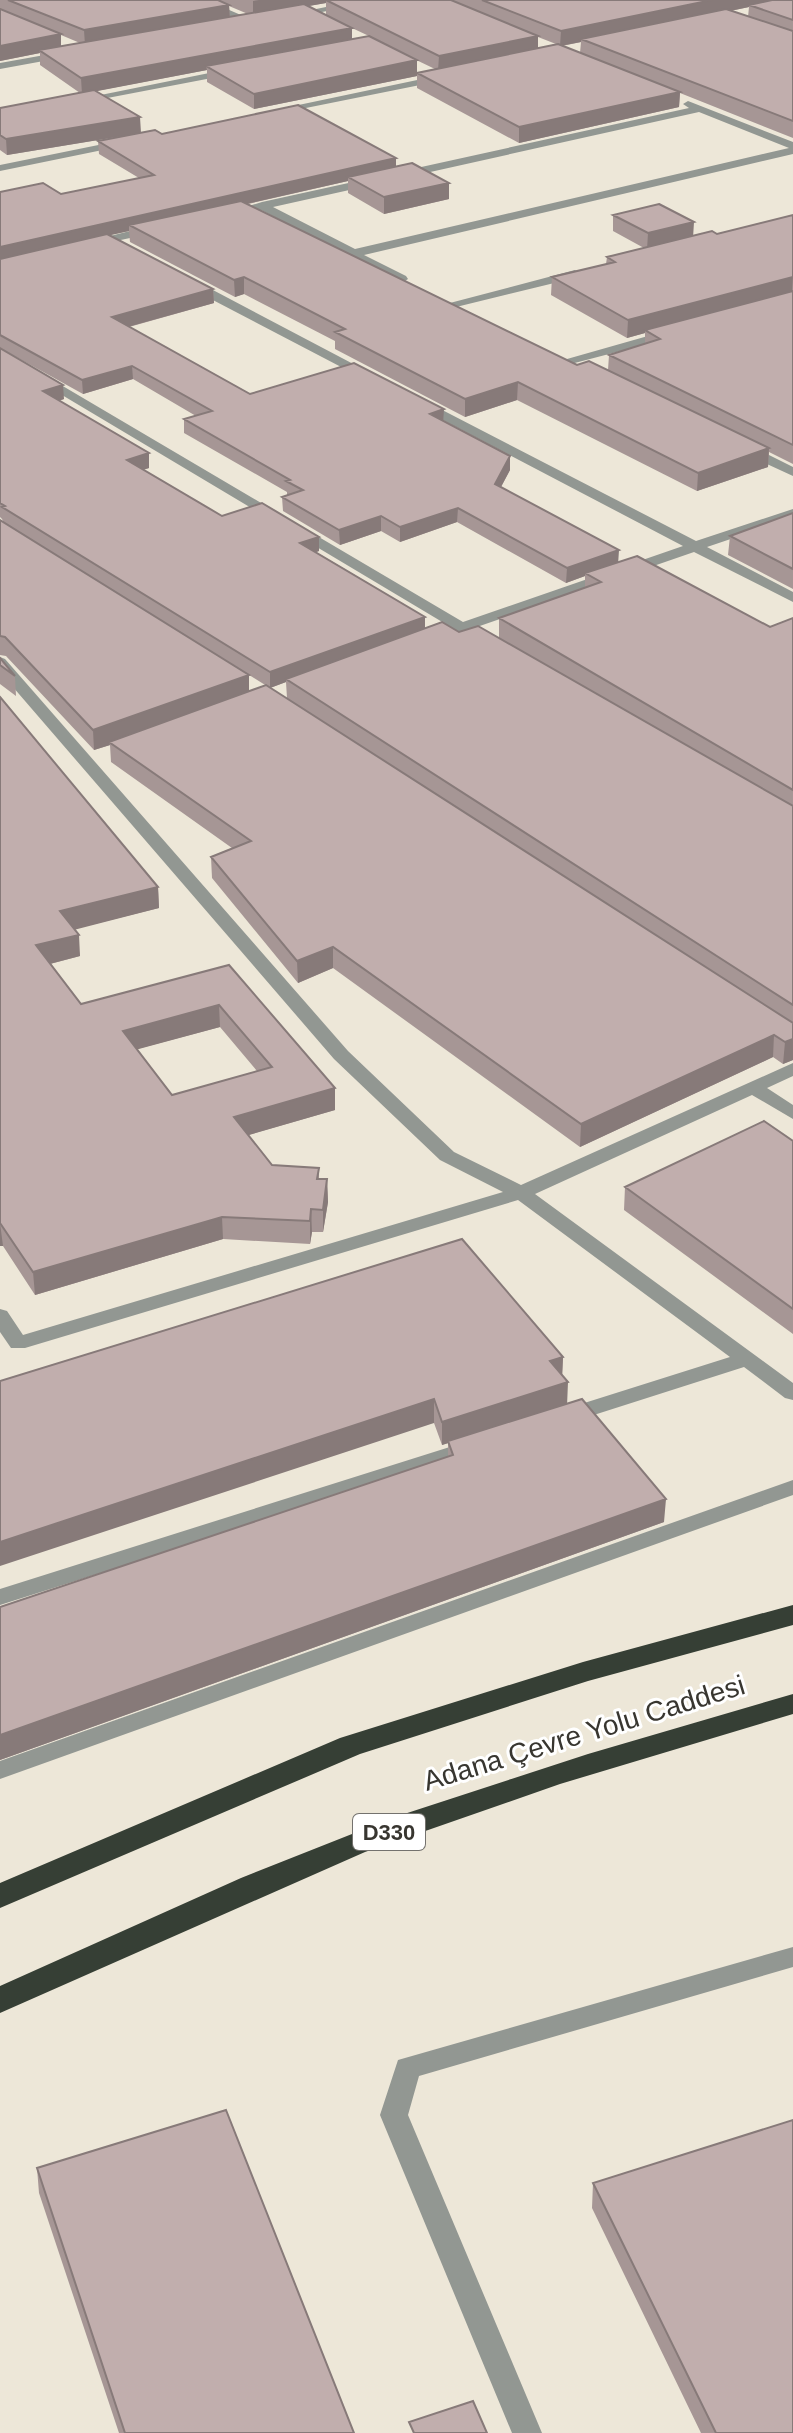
<svg xmlns="http://www.w3.org/2000/svg" width="793" height="2433" viewBox="0 0 793 2433" font-family="Arial,sans-serif">
  <rect width="100%" height="100%" fill="#ede7d8"/>
  <g fill="none" stroke-linecap="round" stroke-linejoin="round">
    <path fill="#929792" fill-rule="evenodd" d="M192,0h14l51,22 -9,2z
      M360,0h22l-90,18 -5,-3z
      M67,51l5,3 -1,2 -71,13v-6z
      M234,68l5,3 -1,2 -162,31 -5,-3z
      M441,75l4,1v4l-169,34 -6,-3z
      M688,101l105,41v12l-429,101 42,21 2,3 -6,4 -141,-73 -32,8 -6,-4 39,-12 427,-94 -6,-4zM699,112l90,36 -434,101 -82,-42z
      M123,140l6,3 -2,2 -127,26v-6z
      M154,225l6,4 -2,3 -70,15 -6,-4z
      M575,270l6,4 -2,3 -127,31 -6,-4z
      M186,280h8l184,97 -12,3 -180,-94z
      M669,330l5,1v6l-107,28 -7,-4z
      M0,349l463,273 220,-76 -267,-140v-6l5,-1 275,142 97,-32v9l-86,29 86,45v10l-99,-50 -220,76 22,15 -3,3h-10l-23,-13h-12l-3,-3 4,-4 -449,-268z
      M741,446h10l42,21v9l-52,-24z
      M0,657l5,2 343,392 106,101 67,33 272,-122v13l-26,12 26,17v14l-41,-24 -217,99 258,189v17l-8,-2 -41,-31 -169,54h-16l-3,-5 3,-5 171,-54 -212,-157 -493,148h-14l-11,-16v-23l7,2 16,24 480,-143 -63,-32 -106,-101 -334,-387z
      M472,1440l11,7 -3,5 -480,153v-16z
      M793,1480v15l-793,284v-18z
      M793,1947v20l-374,109 -11,39 134,318h-30l-132,-318 18,-55z"/>
    <path fill="#363f35" fill-rule="evenodd" d="M793,1605v20l-205,56 -228,73 -360,154v-25l340,-145 243,-76z
      M793,1694v20l-233,70 -195,68 -365,161v-27l241,-108 154,-61 193,-63z"/>
  </g>
  <path fill="#a69695" fill-rule="evenodd" d="M0,0h793v138l-113,-45 -1,14 -160,36 -102,-55v-12l-163,33 -47,-27v-12l-111,21 45,42 21,1 234,32 53,17v16l-65,15 -36,-21v-12l-100,23 329,161 31,5 1,-15 36,-12v-10l-18,5 -76,-43 1,-18 54,-13 1,-7 37,-9 -31,-17v-16l80,21 24,-2 76,-19v249l-24,-12 -1,15 -71,24 -180,-91 -52,17 -130,-68v-8l-91,-47 -9,3 -105,-55 -1,-11 -20,4 104,54 1,14 -85,24 121,67 193,27 67,49 -9,17 117,75 152,65 23,-9v442l-10,4 -10,-7 -193,90 -247,-179 -35,15 -86,-105 -1,-21 21,-9 -121,-86 -1,-17 -16,5 -88,-94 -6,-1v-135l3,1 -1,-2 -2,-2v-169l64,51 -5,2 90,52v15l-6,2 79,46 97,35 -3,1 109,65v12l74,9v-20l86,-30v-12l-19,7 -109,-61 -57,20 -19,-11 -41,14 -57,-34 -1,-14 5,-2v-3l-103,-59v-14l12,-3 -63,-37 -50,15 -83,-46v-156l61,2 78,-16 -40,-24 -1,-13 36,-7 -127,21 -7,-5v-42l80,-15 -40,-28v-12l-40,8zM326,3v12l-18,-9zM229,6l19,8 -18,3zM749,7l-1,10 -18,-6zM352,28l17,8 -17,3zM61,35l19,8 -19,3zM538,37l18,7 -18,4zM581,42l-1,11 -18,-7zM410,57l25,12 -18,4v-13zM104,585l166,103 16,-6 1,16 -38,-7z
    M793,513v76l-65,-34 2,-19z
    M0,658l15,18 1,20 -16,-12z
    M0,697l158,190 1,21 -85,21 6,27 -30,8 31,40 148,-39 106,123v22l-87,25 24,30 47,3v11h8l1,23 -5,30h-11l-2,12 -87,-5 -188,56 -32,-49h-3zM220,1027l37,44 -85,24 -35,-46z
    M793,1141v193l-169,-124 1,-23z
    M563,1357l-1,18 5,29 97,118 -664,238v-153l448,-150v-14l-6,2 -8,-22 -434,-42z
    M37,2168l317,265h-235l-80,-240z
    M593,2183l200,250h-92l-109,-225z"/>
  <path fill="#877a79" d="M259,0h84h-17v3l-73,13v-15z
    M712,0h71l-34,5v2l-163,34 -5,-2v3l-21,4 1,-15z
    M229,5l1,15 -145,25 -1,-15z
    M352,28v15l-146,23 1,4 -125,24 -1,-16z
    M61,34v15l-22,1 1,3 -40,8v-15z
    M538,36v15l-100,20 1,-15z
    M417,60v16l-163,33v-15z
    M680,92l-1,15 -160,36v-16z
    M140,117l1,16 -134,22 -1,-16z
    M396,158v12l-48,7v4l-212,48 -7,-4v6l-129,29v-13z
    M449,183v16l-65,15v-17z
    M694,222l-1,16 -46,12 1,-17z
    M244,277v17l-9,3 -1,-17z
    M793,277l-1,17 -147,36v3l-18,5 1,-18z
    M213,289l1,14 -101,28 -1,-14z
    M132,366l1,13 -50,15 -1,-14z
    M518,382l-1,18 -52,17v-18z
    M63,385l1,14 -20,6 -1,-14z
    M444,409l-1,15 -13,-10z
    M769,448l-1,19 -71,24 1,-18z
    M149,453v15l-21,6 -1,-14z
    M510,456v14l-15,28v-14z
    M458,508l-1,14 -57,20v-15z
    M381,516v15l-41,14 -1,-15z
    M319,537v14l-19,7v-15z
    M619,550l-1,15 -33,8v3l-19,7 1,-15z
    M425,617v15l-139,47v3l-16,6v-16z
    M249,675v20l-140,47 1,3 -16,5 -1,-20z
    M158,887l1,21 -97,25 -2,-22z
    M79,935l1,21 -42,11 -2,-22z
    M333,947v21l-35,15 -1,-22z
    M219,1005l1,22 -96,26 -1,-22z
    M774,1035l-1,22 -193,90 1,-23z
    M793,1039v21l-10,4 2,-22z
    M335,1088v22l-100,29 -1,-22z
    M327,1179l1,23 -5,30v-22z
    M311,1209l1,23 -2,12v-23z
    M222,1217l1,22 -188,56 -2,-23z
    M0,1223l3,23h-3z
    M563,1357l-1,23 -12,-19z
    M568,1382l-1,24 -125,39v-23z
    M434,1399v24l-434,143v-24z
    M666,1499l-2,23 -664,238v-25z"/>
  <path fill="#c1aead" stroke="#877a79" stroke-width="2" fill-rule="evenodd" d="M8,0h210l11,5 -145,25z
    M326,0h125l87,36 -99,20z
    M482,0h230l-151,31z
    M772,0h21v20l-44,-15z
    M304,4l48,24 -271,50 -42,-28z
    M0,9l61,25 -61,12z
    M726,9l67,22v90l-212,-82z
    M369,36l48,24 -163,34 -48,-28z
    M558,44l122,48 -161,35 -102,-54z
    M94,90l46,27 -134,22 -6,-4v-27z
    M298,105l98,53 -396,89v-55l43,-9 18,11 93,-19 -56,-34 57,-11 7,4z
    M412,163l37,20 -65,14 -36,-20z
    M241,201l336,164 12,-4 180,87 -71,25 -180,-91 -53,17 -130,-67 10,-3 -101,-52 -10,3 -105,-55z
    M659,204l35,18 -46,11 -35,-18z
    M793,215v62l-165,43 -76,-43 63,-15 -8,-5 105,-26 5,3z
    M107,234l106,55 -101,28 138,77 104,-31 90,46 -14,5 80,42 -15,28 124,66 -52,18 -109,-60 -58,19 -19,-11 -42,14 -57,-33 21,-7 -17,-9 4,-1 -106,-61 28,-8 -80,-45 -50,14 -82,-45v-76z
    M793,291v154l-184,-90 51,-16 -15,-9z
    M0,348l63,37 -20,6 106,62 -22,7 95,56 40,-13 57,34 -19,6 125,74 -155,55 -268,-165 3,-1 -5,-3z
    M793,513v56l-63,-33z
    M0,520l249,155 -156,55 -88,-93 -5,-1z
    M637,556l133,71 23,-9v172l-294,-172 102,-36 -16,-9z
    M442,622l17,10 19,-6 315,180v199l-507,-326z
    M0,658l15,18 -15,-11z
    M266,685l527,338v16l-8,3 -11,-7 -193,89 -248,-177 -36,14 -86,-104 40,-16 -142,-99z
    M0,697l158,190 -98,24 19,24 -43,10 45,59 148,-39 106,123 -101,29 38,48 47,3 -2,11h10l-4,31 -12,-1 -1,12 -88,-4 -189,55 -33,-49zM219,1005l53,62 -100,28 -49,-64z
    M764,1121l29,20v168l-168,-122z
    M462,1239l101,118 -13,4 18,21 -126,40 -8,-23 -434,143v-161z
    M582,1399l84,100 -666,236v-128l453,-152 -5,-14z
    M226,2110l128,323h-229l-88,-265z
    M793,2120v313h-77l-123,-250z
    M473,2401l14,32h-73l-5,-11z"/>
  <g text-anchor="middle" dominant-baseline="central" stroke-width="6" stroke-linejoin="round" paint-order="stroke">
    <rect fill="#fff" stroke="#74726e" stroke-width="2" x="353" y="1814" width="72" height="36" rx="6"/>
    <g font-size="22" font-weight="bold" fill="#383630">
      <text x="389" y="1832">D330</text>
    </g>
    <g font-size="28" fill="#383630" stroke="#fff">
      <text transform="translate(584 1733) rotate(-17)">Adana Çevre Yolu Caddesi</text>
    </g>
  </g>
</svg>
